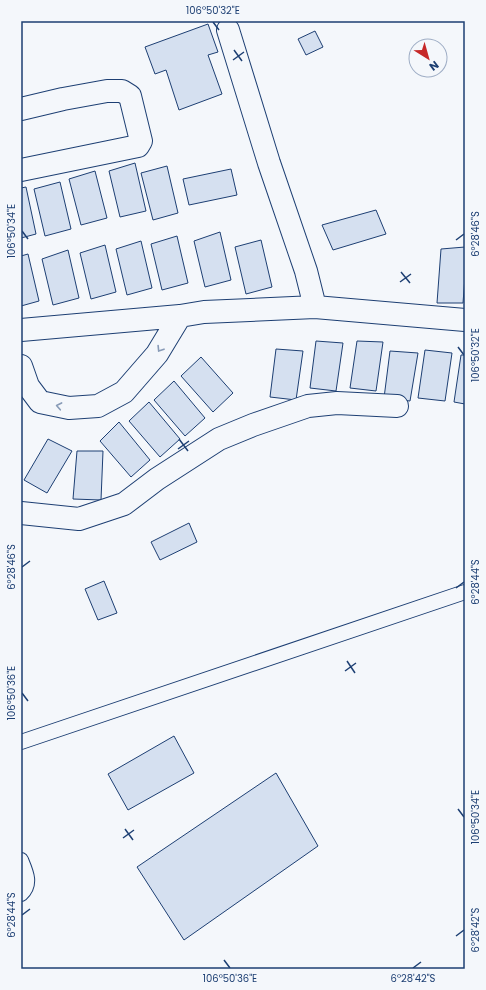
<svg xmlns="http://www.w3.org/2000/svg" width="486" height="990" viewBox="0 0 486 990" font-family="Poppins,sans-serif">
  <rect width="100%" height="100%" fill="#f4f7fb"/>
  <path fill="#d5e0f0" stroke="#1d3f73" d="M208,24l10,28 -10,3 14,39 -43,16 -13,-40 -11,4 -10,-27z
    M315,31l8,16 -17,8 -8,-16z
    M135,163l11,48 -26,6 -11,-46z
    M167,166l11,47 -25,7 -12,-47z
    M231,169l6,26 -48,10 -6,-26z
    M95,171l12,47 -26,7 -12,-46z
    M60,182l11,47 -26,7 -11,-47z
    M26,187l10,47 -15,4v-50z
    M376,210l10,24 -53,16 -11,-25z
    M220,232l11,48 -26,7 -11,-46z
    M177,236l11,47 -26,7 -11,-46z
    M261,240l11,47 -26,7 -11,-47z
    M141,241l11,47 -25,7 -11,-46z
    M105,245l11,47 -25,7 -11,-46z
    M465,247v30l-2,26h-26l4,-54z
    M68,250l11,48 -26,7 -11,-46z
    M28,254l11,47 -18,5v-50z
    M316,341l27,2 -7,48 -26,-3z
    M357,341l26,1 -7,49 -26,-3z
    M276,349l27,2 -7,49 -26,-3z
    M425,350l27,3 -7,48 -27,-3z
    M390,351l28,2 -8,48 -26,-3z
    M461,355h4v49l-11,-2z
    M201,357l32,36 -20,19 -32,-36z
    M174,381l31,37 -20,18 -31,-36z
    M149,402l31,37 -20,18 -31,-36z
    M119,422l31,38 -19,17 -31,-36z
    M48,439l24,12 -25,42 -23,-13z
    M77,451h26l-2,49 -28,-1z
    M189,523l8,19 -37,18 -9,-18z
    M104,581l13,32 -19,7 -13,-31z
    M174,736l20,37 -66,37 -20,-36z
    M276,773l42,73 -134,94 -47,-73z"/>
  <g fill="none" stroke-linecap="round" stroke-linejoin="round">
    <defs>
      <path id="lane" d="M21,742l444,-150
        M21,860c5,12 11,24 0,34"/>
      <path id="street" d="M228,30l41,133 37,108 9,36
        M21,109l42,-10 44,-8h15l8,5 11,45 -3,5 -117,24
        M21,330l159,-14 24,-4 111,-5 150,13
        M21,366l7,20 12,16 29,6 29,-2 26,-14 33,-38 23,-38
        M21,513l58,6 45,-15 33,-25 62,-40 34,-14 55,-19 29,-3 60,3"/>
    </defs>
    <use href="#lane" stroke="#1d3f73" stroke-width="16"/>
    <use href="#street" stroke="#1d3f73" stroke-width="24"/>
    <use href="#lane" stroke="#f4f7fb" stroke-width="14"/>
    <use href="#street" stroke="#f4f7fb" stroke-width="22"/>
  </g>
  <defs><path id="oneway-chevron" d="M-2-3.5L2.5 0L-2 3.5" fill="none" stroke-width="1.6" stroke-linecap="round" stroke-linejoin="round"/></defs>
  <g stroke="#889bb7">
    <use href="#oneway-chevron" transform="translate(160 349) rotate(122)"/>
    <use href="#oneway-chevron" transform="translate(59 406) rotate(-169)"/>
  </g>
  <path fill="none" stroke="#1d3f73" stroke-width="1.5" d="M213,22l6,8M234,50l8,11M233,60l11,-8M22,231l6,8M456,240l8,-6M401,272l9,11M400,282l11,-8M458,347l6,8M179,439l9,12M178,449l11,-8M22,567l8,-6M456,588l8,-6M347,661l8,12M345,671l11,-8M22,693l6,8M458,809l6,8M125,829l8,11M123,838l11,-8M22,915l8,-6M456,936l8,-6M224,960l6,8M413,968l8,-6"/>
  <rect width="486" height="990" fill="none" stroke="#f4f7fb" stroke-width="44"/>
  <g transform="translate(428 58) rotate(143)"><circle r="19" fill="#f4f7fb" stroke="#9eadc5"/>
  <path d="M0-3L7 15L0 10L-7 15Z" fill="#c62828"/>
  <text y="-6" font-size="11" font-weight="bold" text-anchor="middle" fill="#1d3f73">N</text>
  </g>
  <rect x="22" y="22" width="442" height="946" fill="none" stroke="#1d3f73" stroke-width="1.5"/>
  <g font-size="10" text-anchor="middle" fill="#1d3f73">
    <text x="213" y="14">106°50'32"E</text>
    <text transform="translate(11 231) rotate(-90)" y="4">106°50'34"E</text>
    <text transform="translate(475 234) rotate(-90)" y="4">6°28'46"S</text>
    <text transform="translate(475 355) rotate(-90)" y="4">106°50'32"E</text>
    <text transform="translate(11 567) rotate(-90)" y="4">6°28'46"S</text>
    <text transform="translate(475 582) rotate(-90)" y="4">6°28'44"S</text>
    <text transform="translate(11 693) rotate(-90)" y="4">106°50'36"E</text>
    <text transform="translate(475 817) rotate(-90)" y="4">106°50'34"E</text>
    <text transform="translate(11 915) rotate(-90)" y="4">6°28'44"S</text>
    <text transform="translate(475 930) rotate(-90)" y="4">6°28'42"S</text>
    <text x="230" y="982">106°50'36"E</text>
    <text x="413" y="982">6°28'42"S</text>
  </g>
</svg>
